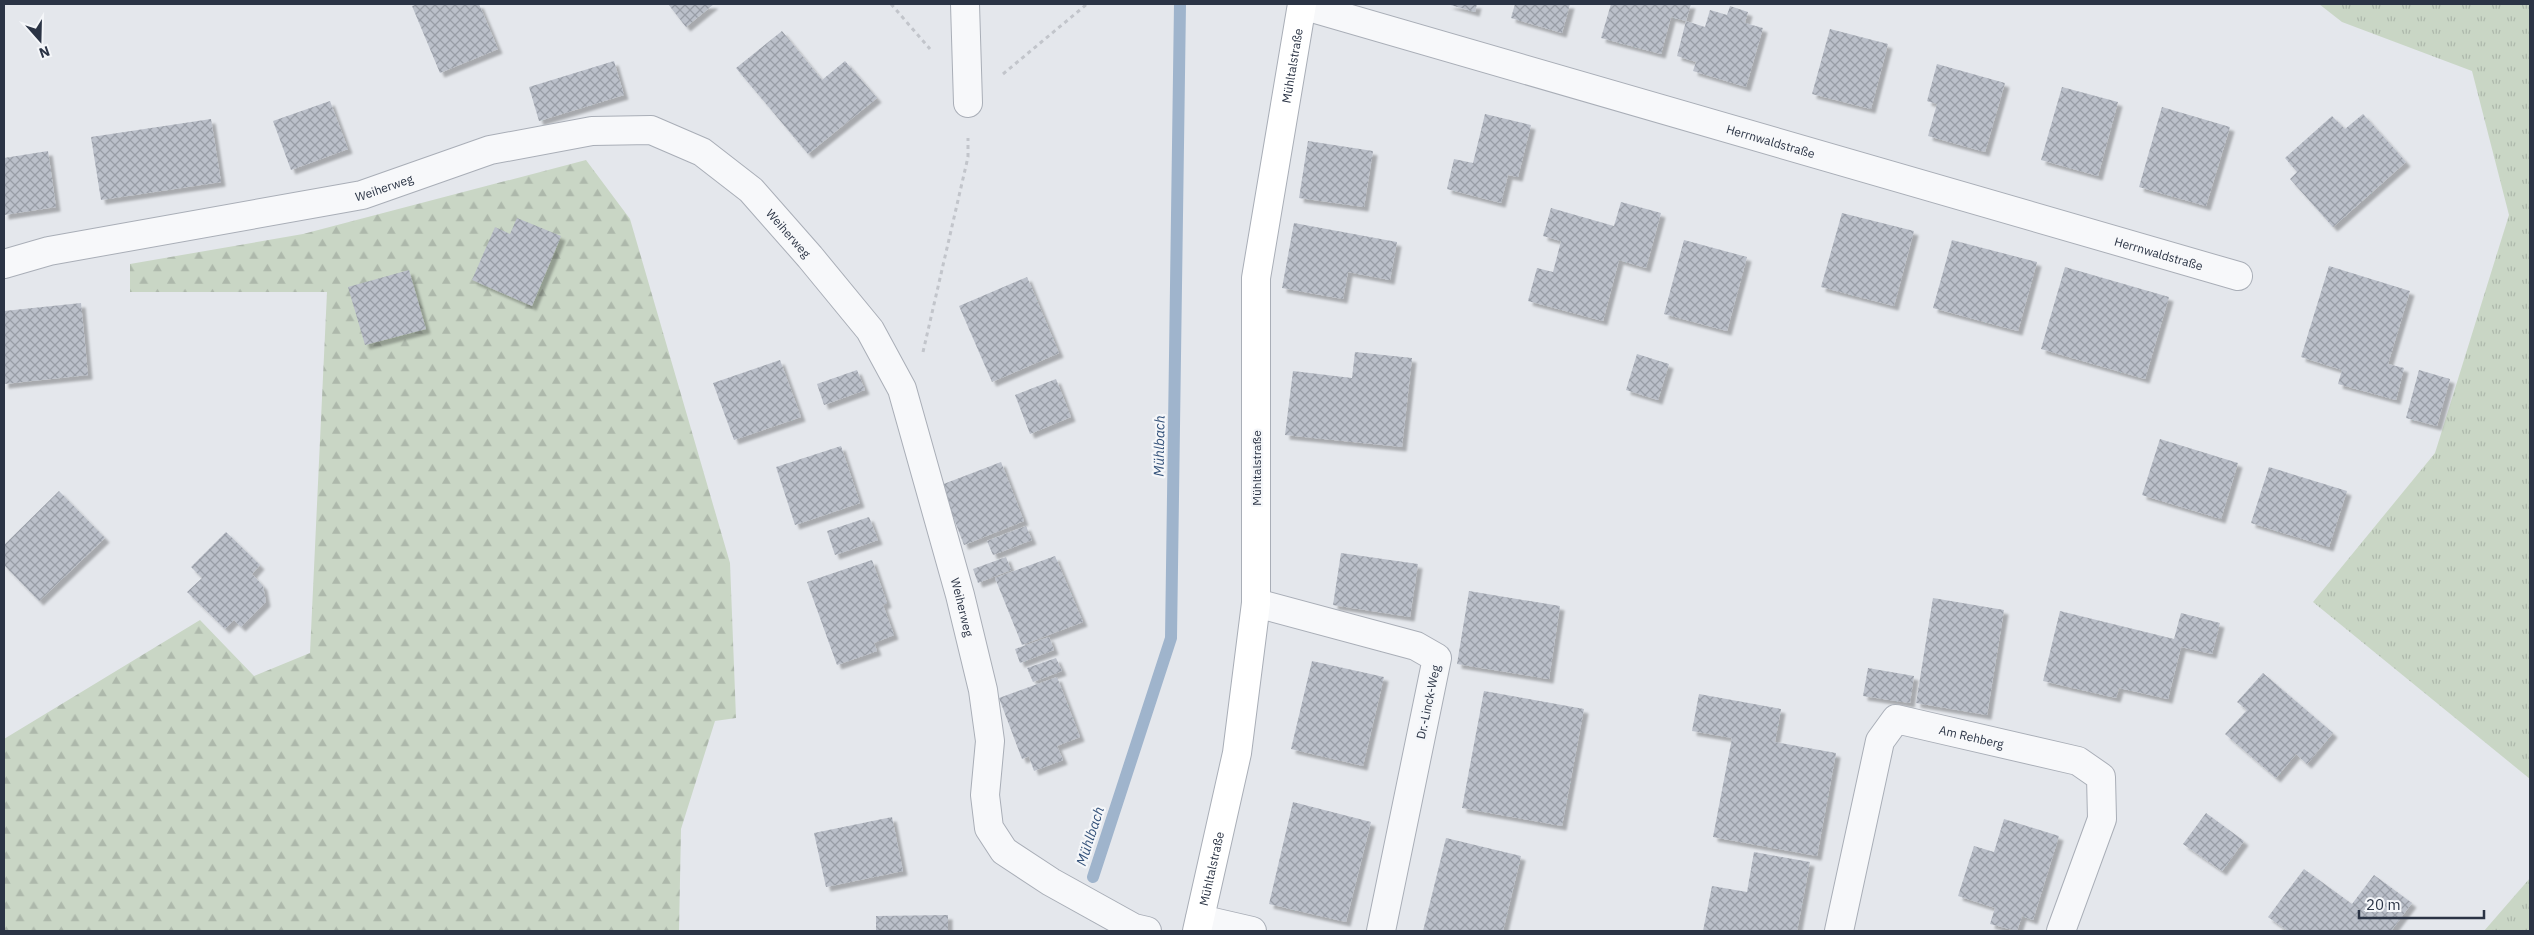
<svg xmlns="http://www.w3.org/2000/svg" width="2534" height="935" viewBox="0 0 2534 935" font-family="'IBM Plex Sans',sans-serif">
  <defs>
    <pattern id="grass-tufts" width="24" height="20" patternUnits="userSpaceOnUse" patternTransform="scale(1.25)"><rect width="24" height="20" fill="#c9d6c5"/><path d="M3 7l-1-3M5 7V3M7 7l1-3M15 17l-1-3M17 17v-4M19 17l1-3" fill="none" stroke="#adb8ab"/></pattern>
    <pattern id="forest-firs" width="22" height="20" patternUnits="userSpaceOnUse" patternTransform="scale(1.25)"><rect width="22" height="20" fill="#c9d6c5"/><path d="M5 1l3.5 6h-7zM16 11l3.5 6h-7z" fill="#adb8ab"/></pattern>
    <pattern id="building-cross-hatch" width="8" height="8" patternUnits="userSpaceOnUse" patternTransform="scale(1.25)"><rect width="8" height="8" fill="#bbc0ca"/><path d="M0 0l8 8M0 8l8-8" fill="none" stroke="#989da6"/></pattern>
    <filter id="shadow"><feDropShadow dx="4.5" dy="4.5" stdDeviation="1" flood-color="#0004"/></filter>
  </defs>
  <rect width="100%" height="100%" fill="#e4e7ec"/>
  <path fill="url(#grass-tufts)" d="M2319,4h211v775l-217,-177 122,-149 74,-238 -37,-144 -130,-49z
    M2530,878v53h-46z"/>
  <path fill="url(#forest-firs)" d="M586,160l44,59 100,344 6,155 -21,3 -34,108 -2,102h-675v-192l196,-119 54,56 56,-23 17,-361h-197v-28l173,-30z"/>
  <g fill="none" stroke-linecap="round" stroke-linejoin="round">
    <path stroke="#9fb4cc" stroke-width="12" d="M1093,877l78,-239 9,-634"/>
  </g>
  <path fill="url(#building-cross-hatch)" filter="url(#shadow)" d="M418,4h61l19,45 -58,24 -28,-67z
    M668,4h46l-28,23z
    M1447,4h30l-2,8z
    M1515,4h55l-8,29 -51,-15z
    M1611,4h80l-5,17 -15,-4 -10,37 -60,-16z
    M1730,6l18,6 -3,11 18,5 -17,59 -53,-16 3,-9 -19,-6 9,-35 19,6 5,-17 17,5z
    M1830,29l58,15 -17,65 -59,-15z
    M782,31l40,49 23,-19 32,37 -69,56 -72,-86z
    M614,61l10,34 -85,26 -10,-34z
    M1937,64l68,19 -20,69 -57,-16 9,-32 -10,-3z
    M2062,87l56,15 -20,74 -57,-16z
    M330,101l18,48 -57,21 -18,-49z
    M2162,107l68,20 -24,79 -67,-19z
    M1485,114l46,11 -13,52 -10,-2 -7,28 -54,-14 7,-30 19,4z
    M2363,114l43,48 -73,65 -43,-48 7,-7 -12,-14 47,-42 13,13z
    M211,119l10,63 -120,18 -10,-63z
    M1308,141l65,10 -9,56 -65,-9z
    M48,151l8,56 -52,8v-57z
    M1621,202l40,11 -15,55 -27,-8 -16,61 -75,-20 9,-33 16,4 8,-31 -18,-5 8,-28 63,18z
    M1842,213l72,18 -20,75 -73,-19z
    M517,218l44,18 -29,70 -60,-26 23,-53 15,7z
    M1294,223l103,19 -7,38 -42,-8 -5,27 -61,-11z
    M1684,240l63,17 -20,74 -63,-17z
    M1952,240l85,22 -19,69 -85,-23z
    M2329,266l81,25 -22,73 16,4 -8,32 -58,-16 4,-14 -41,-13z
    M2065,267l104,30 -24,82 -104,-30z
    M409,270l17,59 -61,16 -17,-58z
    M1027,277l32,76 -67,29 -33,-76z
    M81,303l7,72 -84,9v-73z
    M1355,352l57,6 -10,89 -117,-12 8,-64 59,7z
    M1637,354l32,10 -11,36 -32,-10z
    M780,360l21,57 -67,23 -21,-57z
    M857,370l8,20 -41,15 -7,-21z
    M2419,370l31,9 -13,47 -31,-8z
    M1056,379l15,38 -41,17 -15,-39z
    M2160,439l78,24 -17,56 -79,-24z
    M841,446l19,57 -65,22 -19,-58z
    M1001,462l23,59 -60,24 -23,-60z
    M2269,467l78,24 -18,56 -78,-24z
    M59,491l46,47 -66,63 -35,-36v-20z
    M869,517l9,23 -43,15 -8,-24z
    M1026,526l6,14 -39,15 -6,-14z
    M226,532l34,33 -8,9 11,12 3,16 -25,25 -7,-7 -9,9 -38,-37 15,-14 -11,-11z
    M1341,553l77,11 -8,53 -77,-12z
    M1055,556l28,66 -61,23 -27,-67z
    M1006,557l5,13 -33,13 -5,-14z
    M872,560l15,43 -4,2 11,30 -20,8 3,8 -40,14 -30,-83z
    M1469,591l91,15 -11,73 -92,-15z
    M1933,598l71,12 -17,105 -71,-12z
    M2060,611l114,28 7,-26 39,10 -8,31 -31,-7 -13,52 -49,-11 -3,10 -73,-17z
    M1049,637l5,13 -34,13 -5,-14z
    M1056,658l6,13 -29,11 -6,-14z
    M1312,661l72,16 -21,89 -72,-17z
    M1868,668l46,8 -4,27 -47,-7z
    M2263,673l70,60 -26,31 -11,-10 -20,24 -51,-44 22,-24 -10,-8z
    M1057,677l23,60 -23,9 6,14 -29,11 -5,-14 6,-3 -13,5 -23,-61z
    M1484,691l100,18 -22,117 -100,-18z
    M1699,694l82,15 -6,33 61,11 -19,103 -104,-19 19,-99 -40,-7z
    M1293,802l78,20 -25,100 -77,-18z
    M2206,813l38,28 -22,30 -39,-27z
    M892,817l11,54 -77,16 -12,-54z
    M2004,819l55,17 -26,84 -11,-4 -5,15 -27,-7 5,-16 -37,-12 16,-50 20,6z
    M1446,838l75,18 -18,75h-80z
    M1754,852l56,10 -13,69h-94l9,-45 35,6z
    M2304,869l48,35 22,-29 38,28 -21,28h-103l-20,-14z
    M948,915v16h-72v-15z"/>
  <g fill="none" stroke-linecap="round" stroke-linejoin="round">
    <defs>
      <g id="street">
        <path d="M965,4l3,99"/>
        <path id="s1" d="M1302,5l936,271"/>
        <path id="s2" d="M4,264l45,-13 313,-56 128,-45 102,-19 59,-1 51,22 49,38 59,67 60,73 32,59 58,206 23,95 7,51 -5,54 4,33 15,23 47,31 83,46 13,3"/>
        <path d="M1256,603l160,43 21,12 -56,273"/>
        <path d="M1200,919l52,12"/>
        <path id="s3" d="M1839,931l41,-190 16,-22 182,42 23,16 1,42 -41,112"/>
      </g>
      <g id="secondary">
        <path id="s4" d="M1197,931l40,-178 19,-150v-325l46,-274"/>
      </g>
    </defs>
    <use href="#street" stroke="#a9aeb7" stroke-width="30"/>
    <use href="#secondary" stroke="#a9aeb7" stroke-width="30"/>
    <path stroke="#c2c5cb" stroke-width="3" stroke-dasharray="4 4" stroke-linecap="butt" d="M891,4l39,45
      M1003,74l84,-70
      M923,352l45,-195v-19"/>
    <use href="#street" stroke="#f7f8fa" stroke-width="28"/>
    <use href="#secondary" stroke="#fff" stroke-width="28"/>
  </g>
  <g text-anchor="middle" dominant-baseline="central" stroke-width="4.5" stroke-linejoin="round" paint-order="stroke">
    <g font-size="12" fill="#2b3445" stroke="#f4f6f9">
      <text stroke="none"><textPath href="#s4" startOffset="874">Mühltalstraße</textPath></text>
      <text stroke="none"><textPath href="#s1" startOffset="488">Herrnwaldstraße</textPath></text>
      <text stroke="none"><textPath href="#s2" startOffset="388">Weiherweg</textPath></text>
      <text stroke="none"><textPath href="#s2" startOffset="838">Weiherweg</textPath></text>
      <text stroke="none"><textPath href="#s1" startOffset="892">Herrnwaldstraße</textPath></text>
      <text transform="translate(1256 468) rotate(-90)">Mühltalstraße</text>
      <text stroke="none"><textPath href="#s2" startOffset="1258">Weiherweg</textPath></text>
      <text transform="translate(1428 702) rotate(-78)">Dr.-Linck-Weg</text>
      <text stroke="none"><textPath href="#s3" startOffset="299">Am Rehberg</textPath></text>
      <text stroke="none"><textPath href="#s4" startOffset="64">Mühltalstraße</textPath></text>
    </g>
    <g font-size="14" font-style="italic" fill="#34527a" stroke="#f4f6f9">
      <text transform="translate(1159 446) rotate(-89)">Mühlbach</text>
      <text transform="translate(1090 836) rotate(-72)">Mühlbach</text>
    </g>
  </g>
  <rect width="2534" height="935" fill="none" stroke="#2b3445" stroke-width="10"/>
  <g transform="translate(40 40) rotate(160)" stroke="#f4f6f9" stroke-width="4" paint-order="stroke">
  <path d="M0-4L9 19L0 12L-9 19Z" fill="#2b3445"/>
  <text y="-8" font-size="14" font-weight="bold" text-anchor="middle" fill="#2b3445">N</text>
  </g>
  <path d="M2359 910v8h125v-8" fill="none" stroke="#2b3445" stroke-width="2.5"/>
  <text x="2366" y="910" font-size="15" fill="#2b3445" stroke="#f4f6f9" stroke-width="4" paint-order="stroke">20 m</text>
</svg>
